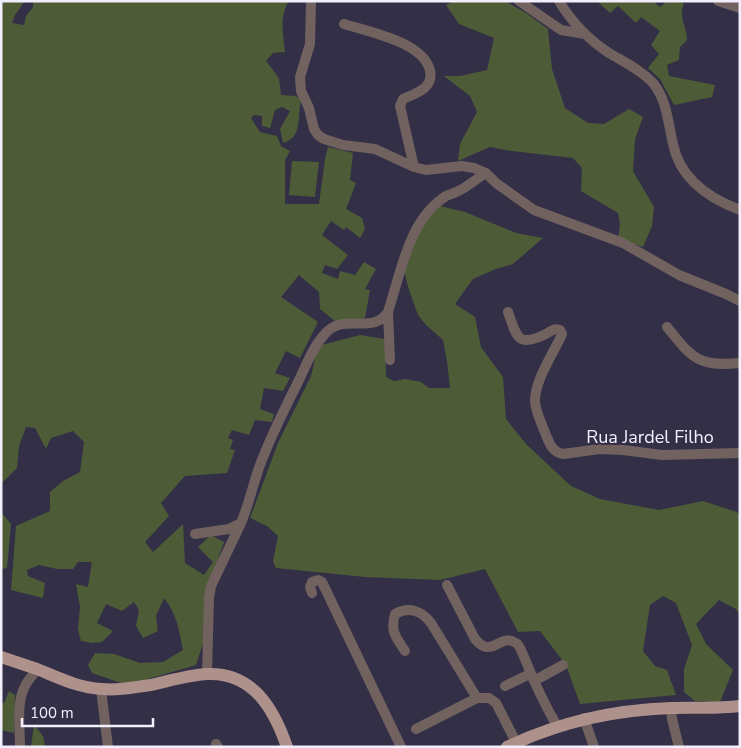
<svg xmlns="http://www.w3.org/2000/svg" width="741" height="748" viewBox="0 0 741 748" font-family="'Nunito Sans',sans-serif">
  <rect width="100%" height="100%" fill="#322f47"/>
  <path fill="#4d5c37" d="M1,1h24l-10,14 -3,8 12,2 2,-9 7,-9v-6h256c-10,15 -6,34 -4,51l-12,1 -7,8 13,17 2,17 15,1 5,4c-4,16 2,38 -18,43l-3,-14 10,-18 -8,-4 -7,3 -5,18 -8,-2v-10l-8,-1 -3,3 9,14 17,4 4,10 9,5 -5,9v44h34l6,-45 3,-12 25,6 -3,27 6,3 -10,26 16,9 3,11 -5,9 -14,-11 -2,3 -13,-9 -9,14 26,20 -11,14 -12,-4 -3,8 16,6 2,-8 15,4 9,-13 12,7 -11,20 5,1 -5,28 -29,4 -16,-13 -1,-17 -20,-17 -18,22 37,25 -18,36 -14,-7 -11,22 15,5 -7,13 -19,-3 -4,21 14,5 -2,8 -17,-2 -6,15 -17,-5 -4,8 5,2 -3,9 5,1 -8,23 -42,3 -24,27 8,13 -24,26 8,10 30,-28 2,39 19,12 9,-13 -15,-15 13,-12 13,7 -12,35 -5,54 -11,34 -69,20 -35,-12 -4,-8 7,-12 19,1 26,9 23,-1 20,-12c-4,-20 -6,-36 -19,-52l-8,18 2,15 -15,7 -7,-12 3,-16 -5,-8 -12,9 -16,-7 -9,19 16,8 -11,11 -10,1 -11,-2 -3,-12 2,-22 -4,-23 12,3 4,-25h-14l-5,7h-16l-18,-4 -12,5 1,6 17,7 -2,15 -32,-8 5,-64 34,-15v-19l13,-11 17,-9 4,-30 -11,-11 -22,7 -5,11 -11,-21 -9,-1 -7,19 -2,22 -16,16z
    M454,1h51l21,12 22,16 4,40 13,39 23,15 16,1 25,-15 14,8 -8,22 -2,32 21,36 -2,19 -9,21 -25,-8 2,-15 -2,-11 -37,-22 1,-23 -9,-10 -61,-7 -22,-4 -32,14 2,-17 17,-32 -7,-16 -26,-20h16l27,-6 7,-32 -35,-14 -13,-19z
    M597,1h56l7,6 7,-6h12l5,3c-6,13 3,22 3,36l-7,7 -1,13 -12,5 2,11 46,9 -3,12 -38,8 -14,-26 -12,-11 11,-14 -8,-9 9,-14 -19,-14 -5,6 -18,-17 -8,7z
    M292,161l27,1 -4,35 -26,-2z
    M440,206l25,6 51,21 27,5 -30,26 -17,5 -23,10 -18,25 20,13 6,30 22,30 3,42 20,25 45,42 29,13 59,11 44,-9 34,11 3,4v99l-4,-6 -17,-9 -23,24 10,20 27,26 -13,32 -25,-1 -11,-9v-23l8,-24 -16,-42 -13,-7 -13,9 -7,46 12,15 12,4 9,25 -96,9 -14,-39 -26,-34 -22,1 -33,-63 -45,11 -75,-3 -89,-9 -3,-7 5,-25 -11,-10 -17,-8 28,-75 33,-67 7,-30 42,-11 25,4 1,38 8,4 11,-2 16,3 8,6h21l-3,-27 -4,-21 -17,-15 -8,-10 -9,-25 -5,-19 13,-41z
    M1,512l10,12 -4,44 -6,1z
    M9,691l6,4 -1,38 -13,-3v-27h3z
    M34,725l9,11 2,11h-14z"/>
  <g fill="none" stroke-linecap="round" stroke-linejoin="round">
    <path stroke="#716260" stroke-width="10" d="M311,1l-1,43 -10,33 1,14 8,17 5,21 4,6 6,4 19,6 32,4 39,18 12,3 36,-4 12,2 12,5 10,10 38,27 89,33 56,32 47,19 14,7
      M519,1l42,29 24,4
      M559,1c12,20 30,39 50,52 15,9 32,17 44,30 14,17 15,40 20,61 7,35 35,54 67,66
      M718,1l22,7
      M344,24c25,8 80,18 86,47 4,17 -15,23 -27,28l-3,7 14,61
      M388,312l2,48
      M508,312c9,25 9,36 38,22 5,-3 8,-6 14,-4l2,4c-8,19 -28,47 -27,68 1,11 7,22 11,33 4,9 6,17 17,19l37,-5 23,1 39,5 78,-2
      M667,327c25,31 31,40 73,36
      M195,534l34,-5 12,-6c8,-19 12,-39 19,-58 11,-30 26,-59 40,-87 7,-15 13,-31 24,-43 19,-24 48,1 64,-23 13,-39 20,-92 58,-116 4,-2 10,-3 14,-6 9,-4 17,-12 26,-17
      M447,585l28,54c17,21 25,-7 41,4 5,3 6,11 9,16 9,23 20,46 32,67
      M312,593l-2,-6 2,-5 6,-2 4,2 79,165
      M405,651c-9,-14 -15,-19 -10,-37 14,-8 27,-3 36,9l46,75
      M207,674l2,-76 2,-12 30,-63
      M534,681l29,-16
      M505,686l25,-12
      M101,689l7,58
      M671,708l1,11 7,28
      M584,718l10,29
      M416,729l61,-31h12l7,5 20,39
      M216,744l2,3
      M20,747c0,-19 -4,-44 5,-61 3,-6 8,-11 12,-17"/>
    <path stroke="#af918b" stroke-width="12" d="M1,657c12,4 24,8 36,12 22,9 42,19 65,20 17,2 32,-2 49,-4 18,-4 37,-10 56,-11 46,-2 67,35 80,73
      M507,747c52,-25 106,-37 164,-39 22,-1 46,1 69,-2"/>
  </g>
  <g text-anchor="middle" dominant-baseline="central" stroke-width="4" stroke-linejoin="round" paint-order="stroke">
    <g font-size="18" fill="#f1effc" stroke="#322f47">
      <text x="650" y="437">Rua Jardel Filho</text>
    </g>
  </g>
  <rect width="741" height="748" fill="none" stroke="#f1effc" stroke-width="5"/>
  <path d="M22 718v8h131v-8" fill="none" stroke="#f1effc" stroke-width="2.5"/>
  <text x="30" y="718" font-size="15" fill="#f1effc" stroke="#322f47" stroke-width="4" paint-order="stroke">100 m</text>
</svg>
